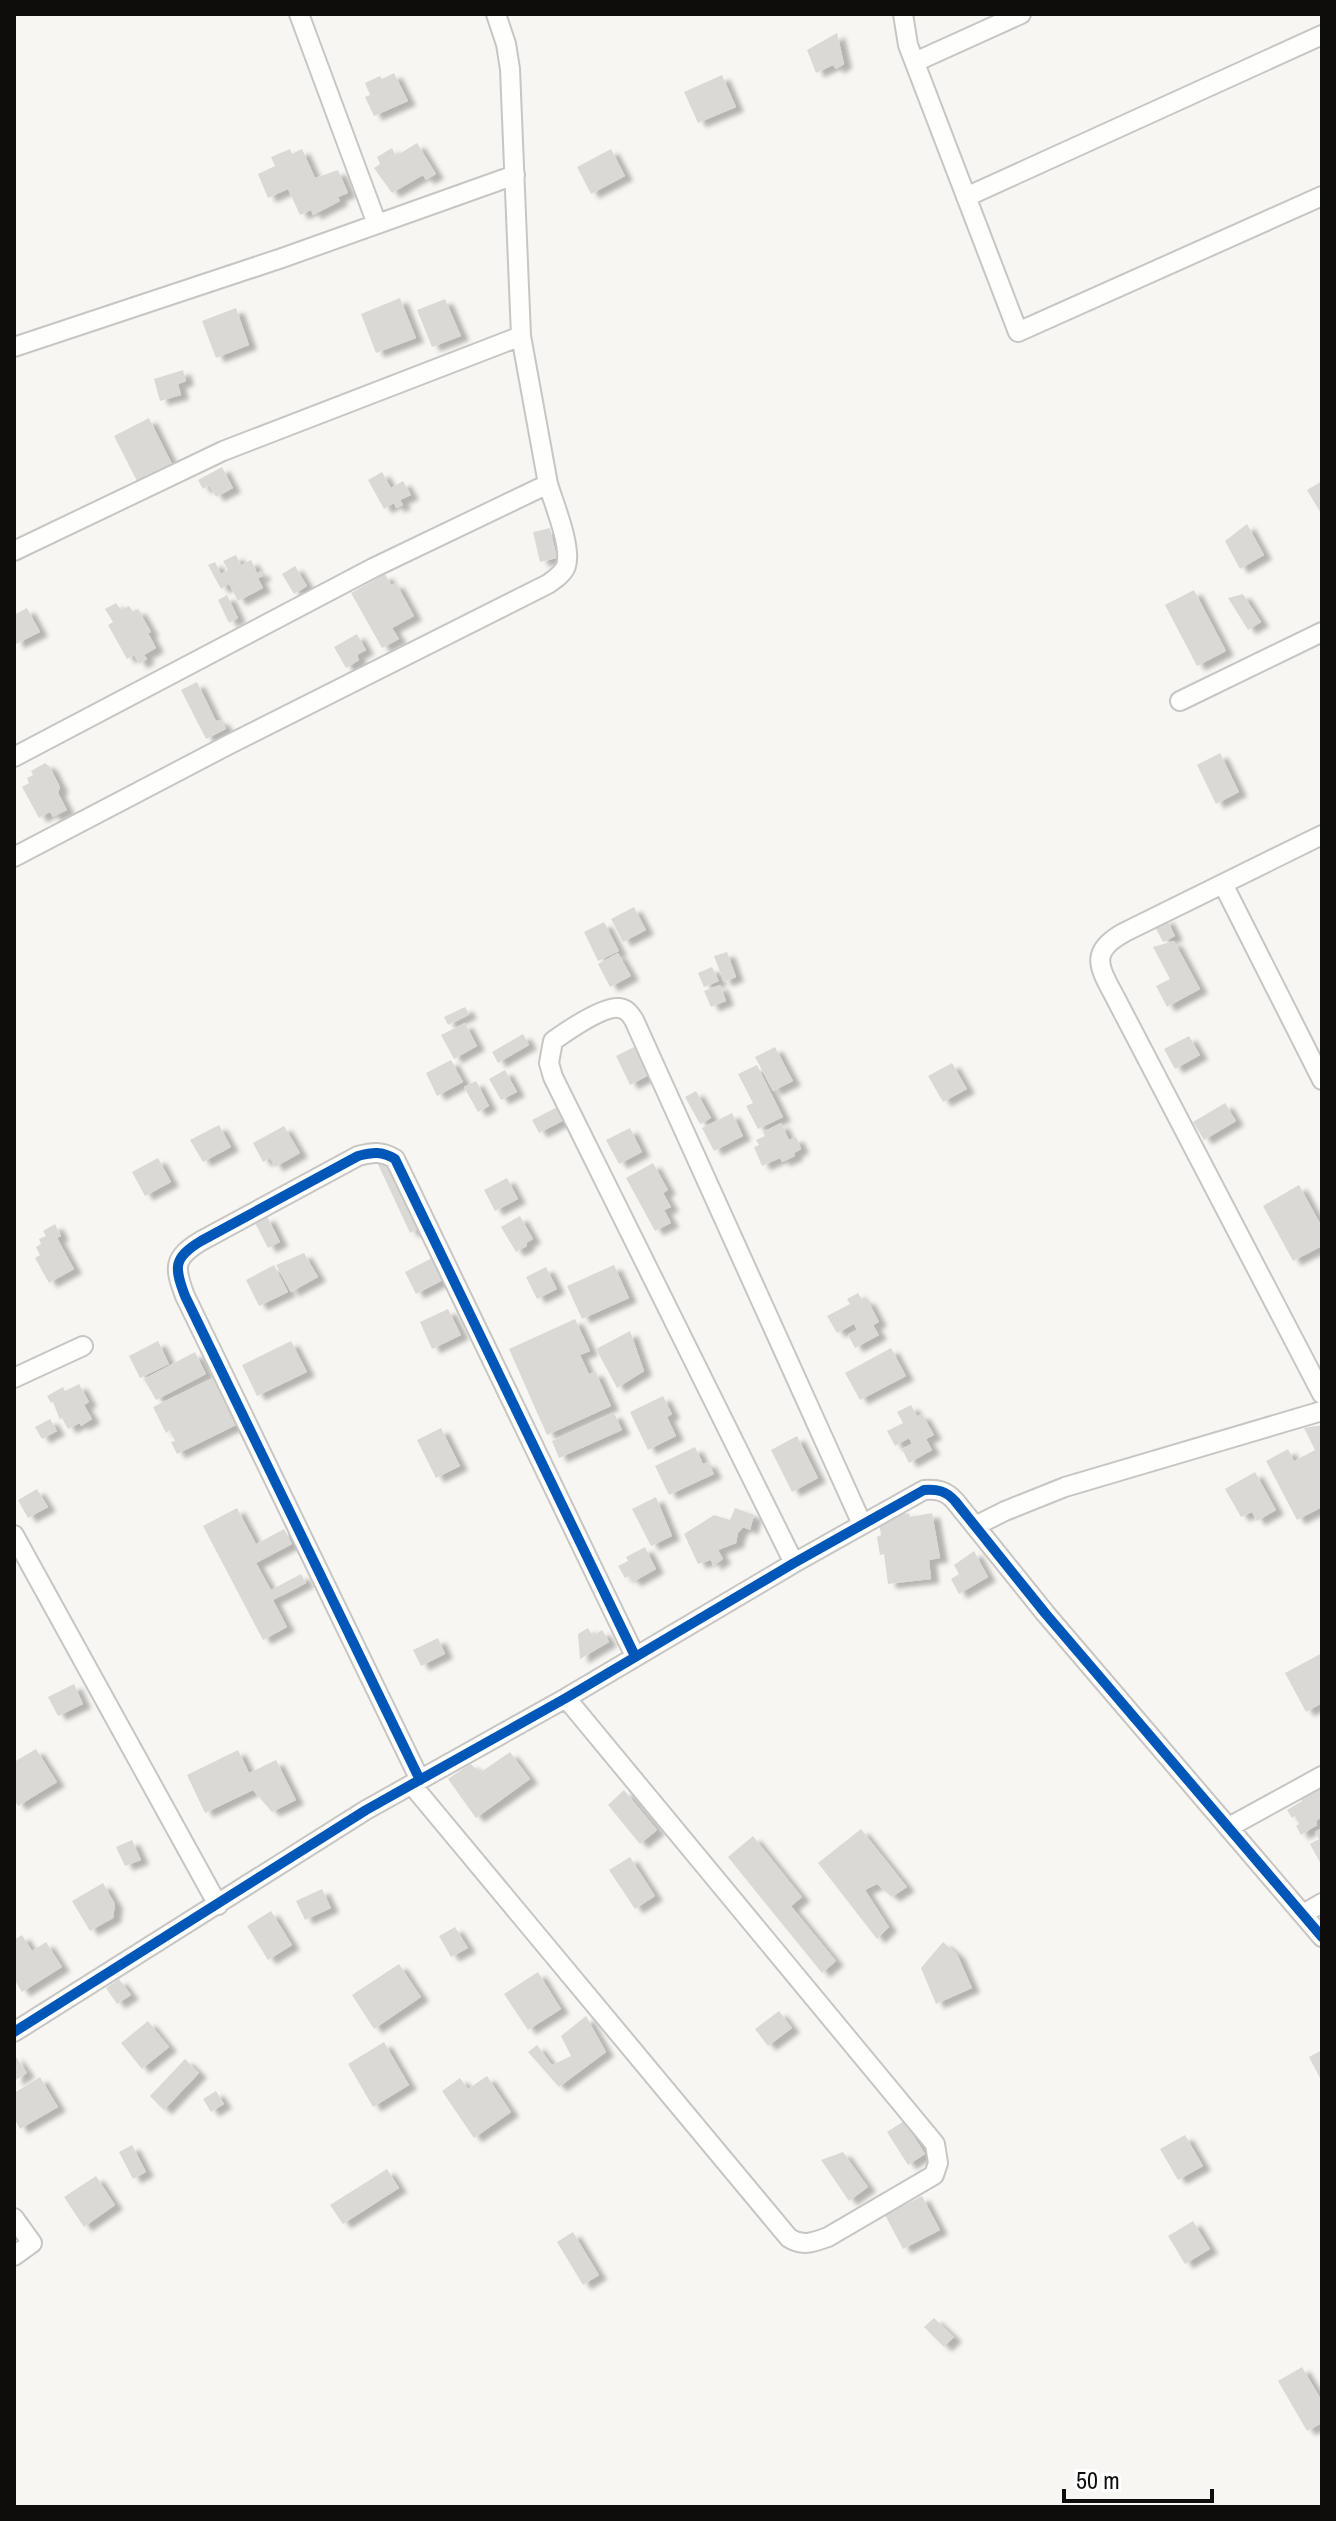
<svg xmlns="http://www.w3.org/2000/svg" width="1336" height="2521" viewBox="0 0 1336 2521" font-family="'Archivo Narrow',sans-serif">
  <defs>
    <filter id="shadow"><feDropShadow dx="8" dy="4.5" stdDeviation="2" flood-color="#0004"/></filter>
  </defs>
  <rect width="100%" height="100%" fill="#f8f6f2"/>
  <path fill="#dbd9d6" filter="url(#shadow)" d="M837,33l7,31 -8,5 -3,-4 -17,8 -9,-23z
    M394,73l14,28 -34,15 -9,-19 5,-2 -5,-12 15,-7 2,3z
    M722,75l14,32 -38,16 -14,-31z
    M417,143l19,31 -10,6 -3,-5 -31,18 -18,-25 6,-4 -3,-7 15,-9 4,8z
    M290,149l2,5 10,-5 13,29 23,-8 10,23 -10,4 2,4 -27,14 -2,-5 -11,5 -12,-26 -20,9 -10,-24 17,-8 -4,-9z
    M611,149l14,27 -34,18 -14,-27z
    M400,298l16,40 -40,15 -15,-39z
    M445,299l16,37 -29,11 -15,-37z
    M236,308l13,37 -33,13 -14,-37z
    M183,370l3,11 -8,3 3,11 -21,6 -6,-22z
    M149,418l23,46 -35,17 -23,-45z
    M222,467l11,21 -17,9 -7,-12 -6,4 -5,-9z
    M382,472l9,16 12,-7 8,14 -11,5 3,5 -7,3 -2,-5 -10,6 -16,-29z
    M1322,481v34l-15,-25z
    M1247,524l17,31 -24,14 -15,-28z
    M550,528l7,30 -17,4 -7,-30z
    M236,555l5,10 10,-5 6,13 4,-2 2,5 -5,2 5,10 -25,13 -9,-17 -8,5 -13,-24 7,-3 6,12 7,-4 -5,-9z
    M295,566l12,20 -13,8 -12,-20z
    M385,574l6,11 5,-2 18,33 -22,12 7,11 -17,9 -31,-55z
    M1194,590l32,61 -29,15 -32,-61z
    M1243,594l18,28 -13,8 -20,-32z
    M227,595l11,23 -9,5 -11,-23z
    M116,603l5,7 8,-4 4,6 5,-3 13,23 -3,1 8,15 -12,7 3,4 -8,5 -5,-9 -7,4 -19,-34 5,-3 -8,-13z
    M27,608l13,24 -24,12 -2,-5v-24z
    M357,634l9,16 -9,5 2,5 -13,8 -12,-21z
    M197,682l19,39 5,-1 5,9 -20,10 -25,-49z
    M1220,753l19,39 -23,12 -19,-39z
    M45,763l5,4 10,20 -2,6 9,17 -14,7 -3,-5 -11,6 -17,-31 7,-4 -2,-5 6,-3 -2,-4z
    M634,907l12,23 -23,12 -12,-23z
    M1166,918l9,18 -12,6 -9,-17z
    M604,922l15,29 -21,10 -14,-29z
    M1174,941l26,48 -33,18 -11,-21 14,-7 -17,-32z
    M727,952l9,25 -12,5 -10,-26z
    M618,953l13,23 -21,11 -12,-23z
    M712,967l7,14 -15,6 -6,-14z
    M720,985l6,16 -15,6 -7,-16z
    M465,1007l4,7 -21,11 -4,-8z
    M465,1023l12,23 -23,13 -13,-24z
    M523,1034l6,11 -31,18 -6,-11z
    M1189,1036l11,19 -25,14 -11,-20z
    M634,1047l15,28 -19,10 -14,-29z
    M775,1047l18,34 -20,10 -18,-34z
    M451,1060l12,22 -26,14 -11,-23z
    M952,1063l15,26 -24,13 -15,-26z
    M757,1065l26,52 -25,12 -12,-23 7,-3 -15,-29z
    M505,1070l12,22 -16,8 -12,-21z
    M476,1081l13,25 -11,6 -14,-25z
    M696,1091l15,27 -11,6 -15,-27z
    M1225,1103l11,18 -32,19 -11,-18z
    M561,1105l7,13 -29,15 -7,-13z
    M732,1113l11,23 -29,15 -12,-23z
    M781,1123l8,17 7,-3 5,12 -7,4 1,3 -13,6 -2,-4 -18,8 -8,-19 5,-2 -3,-5 9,-4 -2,-4z
    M219,1125l12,22 -28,15 -13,-22z
    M284,1126l16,27 -25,14 -5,-9 -7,4 -10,-19z
    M630,1128l12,24 -23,12 -13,-24z
    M386,1155l34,73 -10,5 -34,-73z
    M158,1158l13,24 -26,14 -13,-24z
    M653,1163l15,27 -5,3 8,14 -7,3 7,13 -16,8 -29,-53z
    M507,1178l11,21 -23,12 -11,-21z
    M1299,1185l23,42v19l-29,15 -30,-55z
    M267,1216l13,26 -12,6 -13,-25z
    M520,1216l13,23 -7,4 1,3 -11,6 -15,-25z
    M55,1224l6,12 -4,2 17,31 -25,14 -14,-25 5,-3 -4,-8 5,-3 -2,-5 7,-3 -3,-5z
    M304,1253l14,24 -27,15 -15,-27z
    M432,1258l11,22 -27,14 -11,-22z
    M274,1265l14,27 -29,14 -13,-26z
    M614,1265l15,33 -47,21 -15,-33z
    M546,1267l11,22 -20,10 -11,-22z
    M858,1293l5,8 4,-2 12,23 -6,3 6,10 -24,13 -7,-13 9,-5 -3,-6 -17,9 -10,-17 23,-12 -3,-5z
    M448,1309l13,26 -29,14 -12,-27z
    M575,1319l15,32 -10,4 9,19 6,-3 16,35 -64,29 -38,-86z
    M630,1331l14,40 -27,17 -21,-39z
    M158,1341l11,23 -29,14 -11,-22z
    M291,1341l16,31 -50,24 -15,-31z
    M891,1348l15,28 -46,24 -15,-27z
    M195,1352l11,22 -50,26 -12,-21z
    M213,1378l23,47 -59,29 -6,-12 4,-1 -5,-11 -4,3 -13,-26z
    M79,1384l10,18 -5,3 8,14 -11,7 -1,-3 -12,6 -6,-11 -2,2 -7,-18 -2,1 -4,-7 16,-9 2,4z
    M663,1396l9,18 -5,3 9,19 -28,14 -18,-38z
    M911,1405l6,11 5,-2 12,21 -8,4 6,11 -23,13 -7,-14 10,-5 -3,-6 -14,8 -8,-15 16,-8 -6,-11z
    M614,1413l8,17 -63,28 -7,-17z
    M50,1419l7,12 -15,8 -7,-12z
    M1322,1425v82l-25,13 -31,-59 22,-12 6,12 21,-11 -11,-22z
    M441,1428l19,38 -24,12 -19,-38z
    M797,1436l21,42 -26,14 -21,-42z
    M695,1447l8,17 5,-2 6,12 -45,21 -14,-29z
    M1255,1472l21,38 -19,11 -5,-9 -11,5 -16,-28z
    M37,1489l11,18 -20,11 -10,-18z
    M656,1497l16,39 -21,10 -19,-37z
    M237,1508l19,36 28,-15 8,15 -36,19 15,27 30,-16 5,9 -33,17 14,27 -24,13 -60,-114z
    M735,1508l19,7 -4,15 -7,-3 -5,6 -2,10 -18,7 5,9 -10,7 -2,-6 -13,4 -14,-30 30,-19 16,5z
    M909,1513l1,4 22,-4 8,45 -11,2 2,19 -43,5 -4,-30 -4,1 -3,-18 4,-2 -2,-12 12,-2v-5z
    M645,1547l11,22 -23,13 -4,-6 -4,2 -7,-12 10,-5 -2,-4z
    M974,1551l14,26 -29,17 -8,-15 8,-5 -5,-9z
    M588,1628l5,8 9,-6 7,12 -29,17 -2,-25z
    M438,1638l7,16 -24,12 -8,-16z
    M1322,1653v50l-16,9 -21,-39z
    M74,1684l9,20 -25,12 -10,-19z
    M36,1749l21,33 -39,24 -4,-7v-37z
    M238,1750l11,23 27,-13 20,40 -24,12 -19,-22 -48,23 -18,-38z
    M510,1752l20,27 -54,39 -28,-39 22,-15 11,8z
    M1316,1779l6,12v26l-6,4 1,4 -16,10 -5,-9 3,-2 -4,-8 -3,2 -5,-8 15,-9 -5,-7z
    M624,1790l33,40 -17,14 -32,-39z
    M1322,1828v38l-12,-22 9,-5 -4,-7z
    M861,1829l46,58 -15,10 -15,-13 -12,6 24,37 -12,12 -59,-76z
    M753,1836l49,61 -11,9 45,55 -14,12 -94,-116z
    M132,1840l9,20 -16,6 -9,-19z
    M630,1857l25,39 -20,13 -26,-39z
    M103,1883l12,21 -2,14 -23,13 -18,-30z
    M322,1889l9,19 -26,12 -9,-19z
    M271,1911l21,34 -24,15 -21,-34z
    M455,1927l13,21 -17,9 -12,-21z
    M22,1935l10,16 14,-9 16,25 -40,25 -8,-13v-39z
    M943,1942l14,12 15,34 -36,16 -15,-36z
    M399,1964l22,33 -47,32 -22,-34z
    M538,1972l23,37 -33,21 -24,-36z
    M119,1979l12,16 -14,9 -11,-16z
    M779,2011l13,17 -24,18 -13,-17z
    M586,2016l20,36 -47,35 -31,-35 9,-7 15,20 19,-9 -10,-20z
    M148,2021l21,26 -27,22 -21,-26z
    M384,2042l25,43 -36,22 -25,-43z
    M1322,2050v32l-13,-25z
    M14,2054l13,19 -13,8z
    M185,2059l14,14 -35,37 -14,-14z
    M487,2076l24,36 -37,26 -32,-47 18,-13 8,11z
    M40,2077l18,30 -38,22 -6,-11v-25z
    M216,2091l8,13 -13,8 -8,-13z
    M904,2121l21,33 -17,11 -21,-33z
    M1185,2135l18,31 -25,14 -18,-31z
    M132,2145l14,27 -13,7 -14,-27z
    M843,2152l25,35 -19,14 -28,-41z
    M387,2169l12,19 -56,36 -13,-19z
    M96,2176l19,29 -31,22 -20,-30z
    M922,2196l18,34 -37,19 -18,-34z
    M1193,2221l17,28 -25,15 -17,-28z
    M573,2232l26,43 -16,10 -26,-43z
    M934,2318l20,19 -10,10 -20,-20z
    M1302,2367l20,34v22l-15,8 -29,-50z"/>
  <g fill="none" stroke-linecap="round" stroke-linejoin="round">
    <defs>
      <path id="street" d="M299,14l78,210
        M903,14l5,31 110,287 304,-136
        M915,62l106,-48
        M966,197l356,-162
        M14,347l268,-89 233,-83
        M14,551l209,-100 298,-115
        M1180,701l142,-69
        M14,757l359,-189 175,-84 -27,-148 -11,-267 -4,-25 -10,-30
        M1322,835l-197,97c-37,20 -26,35 -9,67l206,395
        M14,857l214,-112 320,-161c7,-5 15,-10 18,-18 6,-19 -12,-62 -18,-82
        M1223,884l99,196
        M14,1378l69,-32
        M975,1526l30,-15 60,-24 257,-76
        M14,1535l204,370
        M794,1563l-241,-486 -4,-14 4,-22c14,-10 50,-35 66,-33 8,1 11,6 15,12l228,504
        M420,1780l-235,-484c-11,-29 -12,-38 16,-55l157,-85c15,-4 24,-5 37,3l240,497
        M412,1785l377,453c14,9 25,4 39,-1l106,-62 4,-12 -3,-19 -369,-446
        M1229,1827l93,-51
        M1303,1914l19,-11
        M14,2032l352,-222 200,-112 228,-135 130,-73c14,-1 22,1 31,11l90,112 277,324
        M14,2218l18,25 -18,13"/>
    </defs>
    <use href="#street" stroke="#c8c6c3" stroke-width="22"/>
    <use href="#street" stroke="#fefefd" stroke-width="18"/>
    <defs>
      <path id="cycleway" d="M420,1780l-235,-484c-11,-29 -12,-38 16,-55l157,-85c15,-4 24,-5 37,3l240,497
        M14,2032l352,-222 200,-112 228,-135 130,-73c14,-1 22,1 31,11l90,112 277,324"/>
    </defs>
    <use href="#cycleway" stroke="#fff" stroke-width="15"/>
    <use href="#cycleway" stroke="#0057b8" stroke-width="10"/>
  </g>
  <rect width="1336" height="2521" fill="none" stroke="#0f0d0b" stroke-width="32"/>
  <path d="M1064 2489v12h148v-12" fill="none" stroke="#0f0d0b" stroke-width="4"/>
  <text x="1076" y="2489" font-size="24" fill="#0f0d0b" stroke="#ffffff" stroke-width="6" paint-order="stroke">50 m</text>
</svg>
